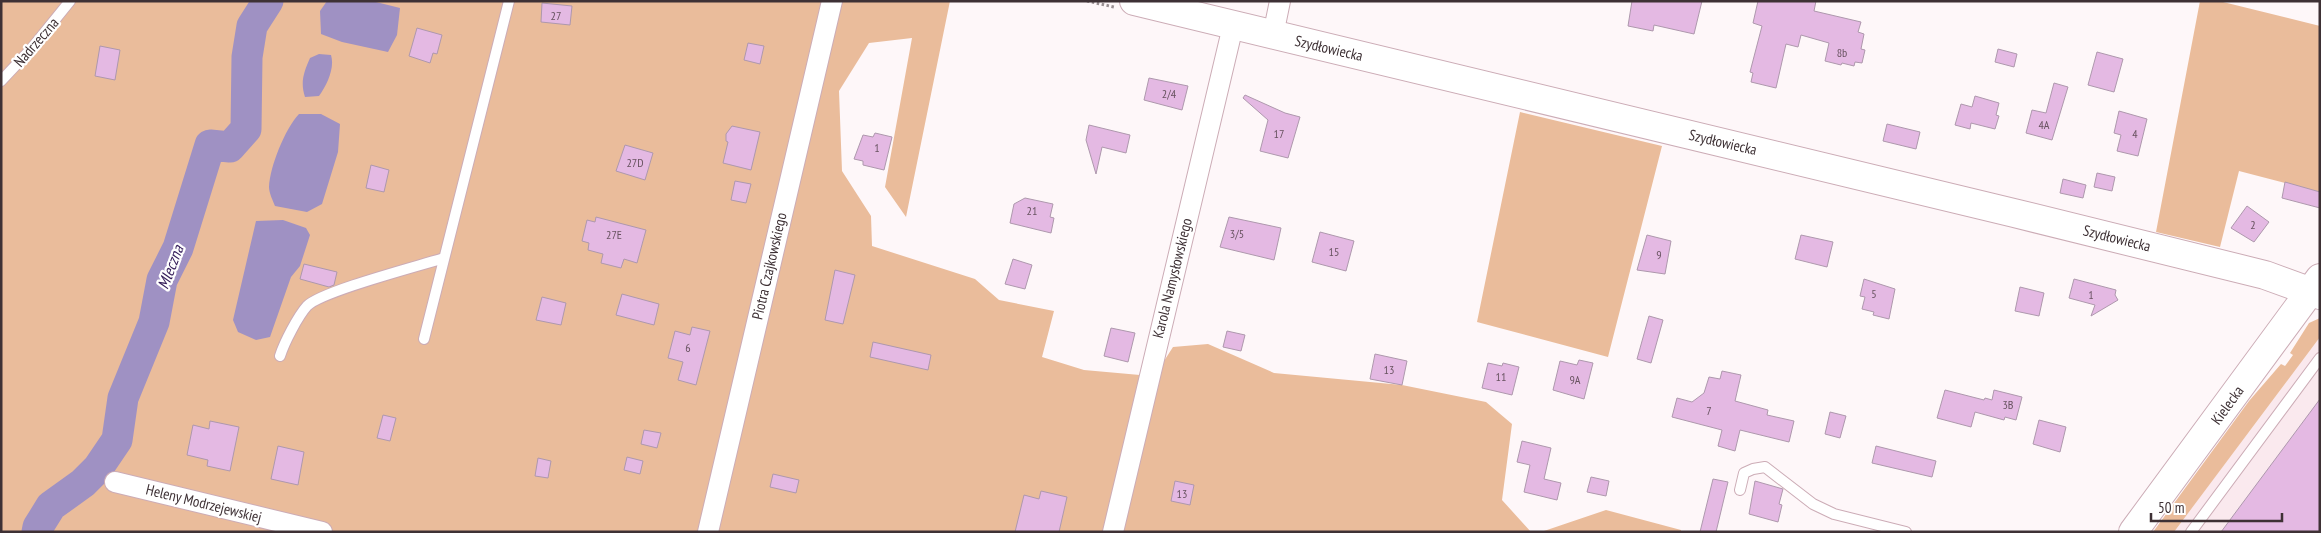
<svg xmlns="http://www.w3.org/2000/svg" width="2321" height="533" viewBox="0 0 2321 533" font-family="'PT Sans Narrow',sans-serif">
  <rect width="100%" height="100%" fill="#fef7f9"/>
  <path fill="#fae9ee" d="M2320,337v195h-146l26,-35z"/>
  <path fill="#eabc9b" d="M1,1h823l-125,531h-698z
    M841,1h109l-44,216 -21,-30 27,-149 -43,5 -30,48 3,80 29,45 1,30 103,33 24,21 55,11 -12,46 42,13 56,5 -35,157h-390z
    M2200,1h19l101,25v166l-81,-21 -19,76 -64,-15z
    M1520,112l142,34 -54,211 -131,-35z
    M2320,318v19l-146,195h-21l96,-131 32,-37 4,2 8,-11 -3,-2 19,-30z
    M1208,344l66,29 128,12 84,17 26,22 -10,76 29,32h-412l36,-157 18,-28z
    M1606,510l75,20v2h-140z"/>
  <path fill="#9f91c3" d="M327,1h45l28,7 -3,27 -9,17 -46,-10 -21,-8 -1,-23z
    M319,54l12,1c4,13 -4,30 -12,41l-14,1c-5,-15 -1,-25 5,-39z
    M299,114h22l19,10 -2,28 -16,52 -15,8 -32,-6c-2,-5 -6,-13 -6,-19 1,-21 16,-58 30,-73z
    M283,220l23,8 4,7 -10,31 -9,11 -21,60 -14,3 -18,-8 -5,-12 23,-99z"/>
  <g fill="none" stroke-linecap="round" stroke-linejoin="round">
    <path stroke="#9f91c3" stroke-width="31" d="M37,532l1,-5 13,-21 32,-23 15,-15 19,-28 6,-42 31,-76 8,-42 16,-32 32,-103 20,2 16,-18 1,-72 5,-31 16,-25"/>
  </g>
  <path fill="#e4b9e3" stroke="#ae98ad" d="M1632,1h70l-8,33 -40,-9 -1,6 -25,-5z
    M1758,1h58l-2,10 47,11 -3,10 6,2 -3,15 4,1 -3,13 -7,-1 -1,4 -12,-3 -1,2 -16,-4 4,-18 -28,-8 -3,12 -12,-3 -10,44 -25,-6 2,-9 -3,-1 12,-46 -9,-3z
    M542,3l30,3 -2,19 -29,-3z
    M417,28l25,7 -5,19 -4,-1 -3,10 -21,-7z
    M748,43l16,3 -4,18 -16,-4z
    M100,46l20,4 -5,30 -20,-4z
    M1998,49l19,5 -3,13 -19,-5z
    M2097,52l26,7 -9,33 -26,-7z
    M1149,78l39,8 -6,24 -38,-10z
    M2054,83l14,4 -16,53 -26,-7 6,-23 14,3z
    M1245,95l40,18 15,4 -12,41 -28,-7 8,-31 -25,-22z
    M1975,96l24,7 -3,12 3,1 -4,13 -24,-6 -1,6 -15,-4 6,-21 11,3z
    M2119,111l28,8 -9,37 -21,-5 4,-16 -7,-2z
    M1887,124l33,8 -4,17 -33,-8z
    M1089,125l41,10 -4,18 -24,-6 -6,27 -10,-34z
    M732,126l28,6 -9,38 -28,-7 5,-21 -2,-1v-7z
    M875,133l17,4 -8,33 -21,-5v-4l-9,-2 9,-24 10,2z
    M625,145l28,8 -8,27 -29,-9z
    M371,165l18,5 -5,22 -18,-4z
    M2097,173l18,4 -3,14 -18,-4z
    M2063,179l23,6 -3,13 -23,-5z
    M735,181l16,3 -5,19 -15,-3z
    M2285,182l35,10v16l-38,-10z
    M1025,198l28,6 -3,13 4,1 -3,15 -41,-10 4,-19z
    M2247,206l22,16 -15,20 -23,-14z
    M596,217l50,13 -9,33 -13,-4 -3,9 -20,-5 2,-9 -15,-4 1,-7 -7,-2 5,-21 8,2z
    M1229,217l52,11 -7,32 -54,-13z
    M1320,232l34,9 -8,30 -34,-9z
    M1647,235l24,6 -6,33 -28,-4z
    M1801,235l32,7 -6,25 -32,-8z
    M1013,259l19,6 -7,24 -20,-5z
    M304,264l33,8 -3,13 -5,2 -29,-8z
    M835,270l20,5 -12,49 -18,-4z
    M1864,279l31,10 -6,30 -16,-4 1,-3 -12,-3 3,-12 -5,-1z
    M2074,279l42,11 -1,5 3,5 -27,16 4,-11 -26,-7z
    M2020,287l24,6 -5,23 -24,-5z
    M622,294l37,10 -5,21 -38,-10z
    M542,297l24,6 -5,22 -25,-5z
    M1649,316l14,4 -12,43 -14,-4z
    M692,327l18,4 -14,54 -18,-5 5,-18 -15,-4 7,-27 15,4z
    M1111,328l24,5 -7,29 -24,-6z
    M1227,331l18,4 -4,16 -18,-4z
    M873,342l58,13 -3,15 -58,-13z
    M1375,354l32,7 -5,24 -32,-6z
    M1579,360l14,3 -9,36 -31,-9 7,-29 17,4z
    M1488,363l14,3 1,-3 16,4 -7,28 -30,-7z
    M1722,371l19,4 -6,26 33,9 -1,5 27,6 -5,21 -49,-12 -5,21 -17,-5 4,-16 -50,-13 5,-19 15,4 12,-9 5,-16 11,2z
    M1945,390l39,10 1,-2 7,2 2,-10 28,7 -6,23 -11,-3 -1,3 -29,-8 -4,15 -34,-9z
    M2320,399v133h-99z
    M1830,412l16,4 -6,22 -15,-4z
    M383,415l13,3 -6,23 -13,-3z
    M2039,420l27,7 -6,25 -27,-8z
    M210,421l29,6 -9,44 -23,-5 1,-6 -21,-5 6,-30 16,4z
    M644,430l17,3 -4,15 -16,-4z
    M1522,441l29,7 -7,31 17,4 -4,17 -33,-8 6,-27 -13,-3z
    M278,446l26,6 -6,33 -27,-6z
    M1876,446l60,15 -4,16 -60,-14z
    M627,457l16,4 -3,13 -16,-4z
    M538,458l13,3 -3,17 -13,-2z
    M773,474l26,6 -3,13 -26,-6z
    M1591,477l18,4 -3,15 -19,-4z
    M1713,479l15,3 -12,50h-16z
    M1175,481l19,4 -4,20 -19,-4z
    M1755,481l28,8 -4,15 3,1 -4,17 -29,-8z
    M1041,491l26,6 -8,35h-44l9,-37 15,4z"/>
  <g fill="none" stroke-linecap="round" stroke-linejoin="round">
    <defs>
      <path id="lane" d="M1,81l31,-33 38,-47
        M424,339l85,-338
        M280,356c4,-13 18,-40 27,-50 15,-15 112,-40 137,-48
        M1740,490l4,-17 9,-4 12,-2 48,37 21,10 72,18
        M2191,532l129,-174"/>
      <path id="street" d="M1273,35l7,-34
        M115,482l207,50
        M708,532l124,-531
        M1113,532l120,-506"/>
      <path id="secondary" d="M1134,1l880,212 251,62 55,20
        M2133,532l187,-254"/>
    </defs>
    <use href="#lane" stroke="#ccacb6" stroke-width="12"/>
    <use href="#street" stroke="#ccacb6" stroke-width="22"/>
    <use href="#secondary" stroke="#ccacb6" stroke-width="30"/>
    <path stroke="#998f92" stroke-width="3" stroke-dasharray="2.5 2.5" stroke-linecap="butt" d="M1087,1l27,6"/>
    <use href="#lane" stroke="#fff" stroke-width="10"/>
    <use href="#street" stroke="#fff" stroke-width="20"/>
    <use href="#secondary" stroke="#fff" stroke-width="28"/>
  </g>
  <g text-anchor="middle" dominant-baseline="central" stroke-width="4.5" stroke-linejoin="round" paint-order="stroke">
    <g font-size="12" fill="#685360">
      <text x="556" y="15">27</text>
      <text x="1842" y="52">8b</text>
      <text x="1169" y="93">2/4</text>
      <text x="2044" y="124">4A</text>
      <text x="1279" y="133">17</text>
      <text x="2135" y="133">4</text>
      <text x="877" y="147">1</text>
      <text x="635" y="162">27D</text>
      <text x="1032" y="210">21</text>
      <text x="2253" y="224">2</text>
      <text x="1237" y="233">3/5</text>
      <text x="614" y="234">27E</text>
      <text x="1334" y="251">15</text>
      <text x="1659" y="254">9</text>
      <text x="1874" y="293">5</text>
      <text x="2091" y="294">1</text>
      <text x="688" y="347">6</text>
      <text x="1389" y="369">13</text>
      <text x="1501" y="376">11</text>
      <text x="1575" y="379">9A</text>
      <text x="2008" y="404">3B</text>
      <text x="1709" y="410">7</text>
      <text x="1182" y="493">13</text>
    </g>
    <g font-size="15" fill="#3e3135" stroke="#fff">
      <text transform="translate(36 42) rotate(-49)">Nadrzeczna</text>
      <text transform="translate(1329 48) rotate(13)">Szydłowiecka</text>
      <text transform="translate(1723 142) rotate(13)">Szydłowiecka</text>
      <text transform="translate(2117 238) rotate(14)">Szydłowiecka</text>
      <text transform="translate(769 266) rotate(-77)">Piotra Czajkowskiego</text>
      <text transform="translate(1172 278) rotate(-76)">Karola Namysłowskiego</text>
      <text transform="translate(2227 405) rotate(-54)">Kielecka</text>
      <text transform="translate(204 503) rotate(14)">Heleny Modrzejewskiej</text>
    </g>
    <g font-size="16" font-style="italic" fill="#341c59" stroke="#fff">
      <text transform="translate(170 267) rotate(-69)">Mleczna</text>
    </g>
  </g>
  <rect width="2321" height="533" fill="none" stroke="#3e3135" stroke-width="5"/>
  <path d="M2151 513v8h131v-8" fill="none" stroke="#3e3135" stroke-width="2.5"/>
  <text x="2158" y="513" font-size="15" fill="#3e3135" stroke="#ffffff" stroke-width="4" paint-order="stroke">50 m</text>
</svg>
